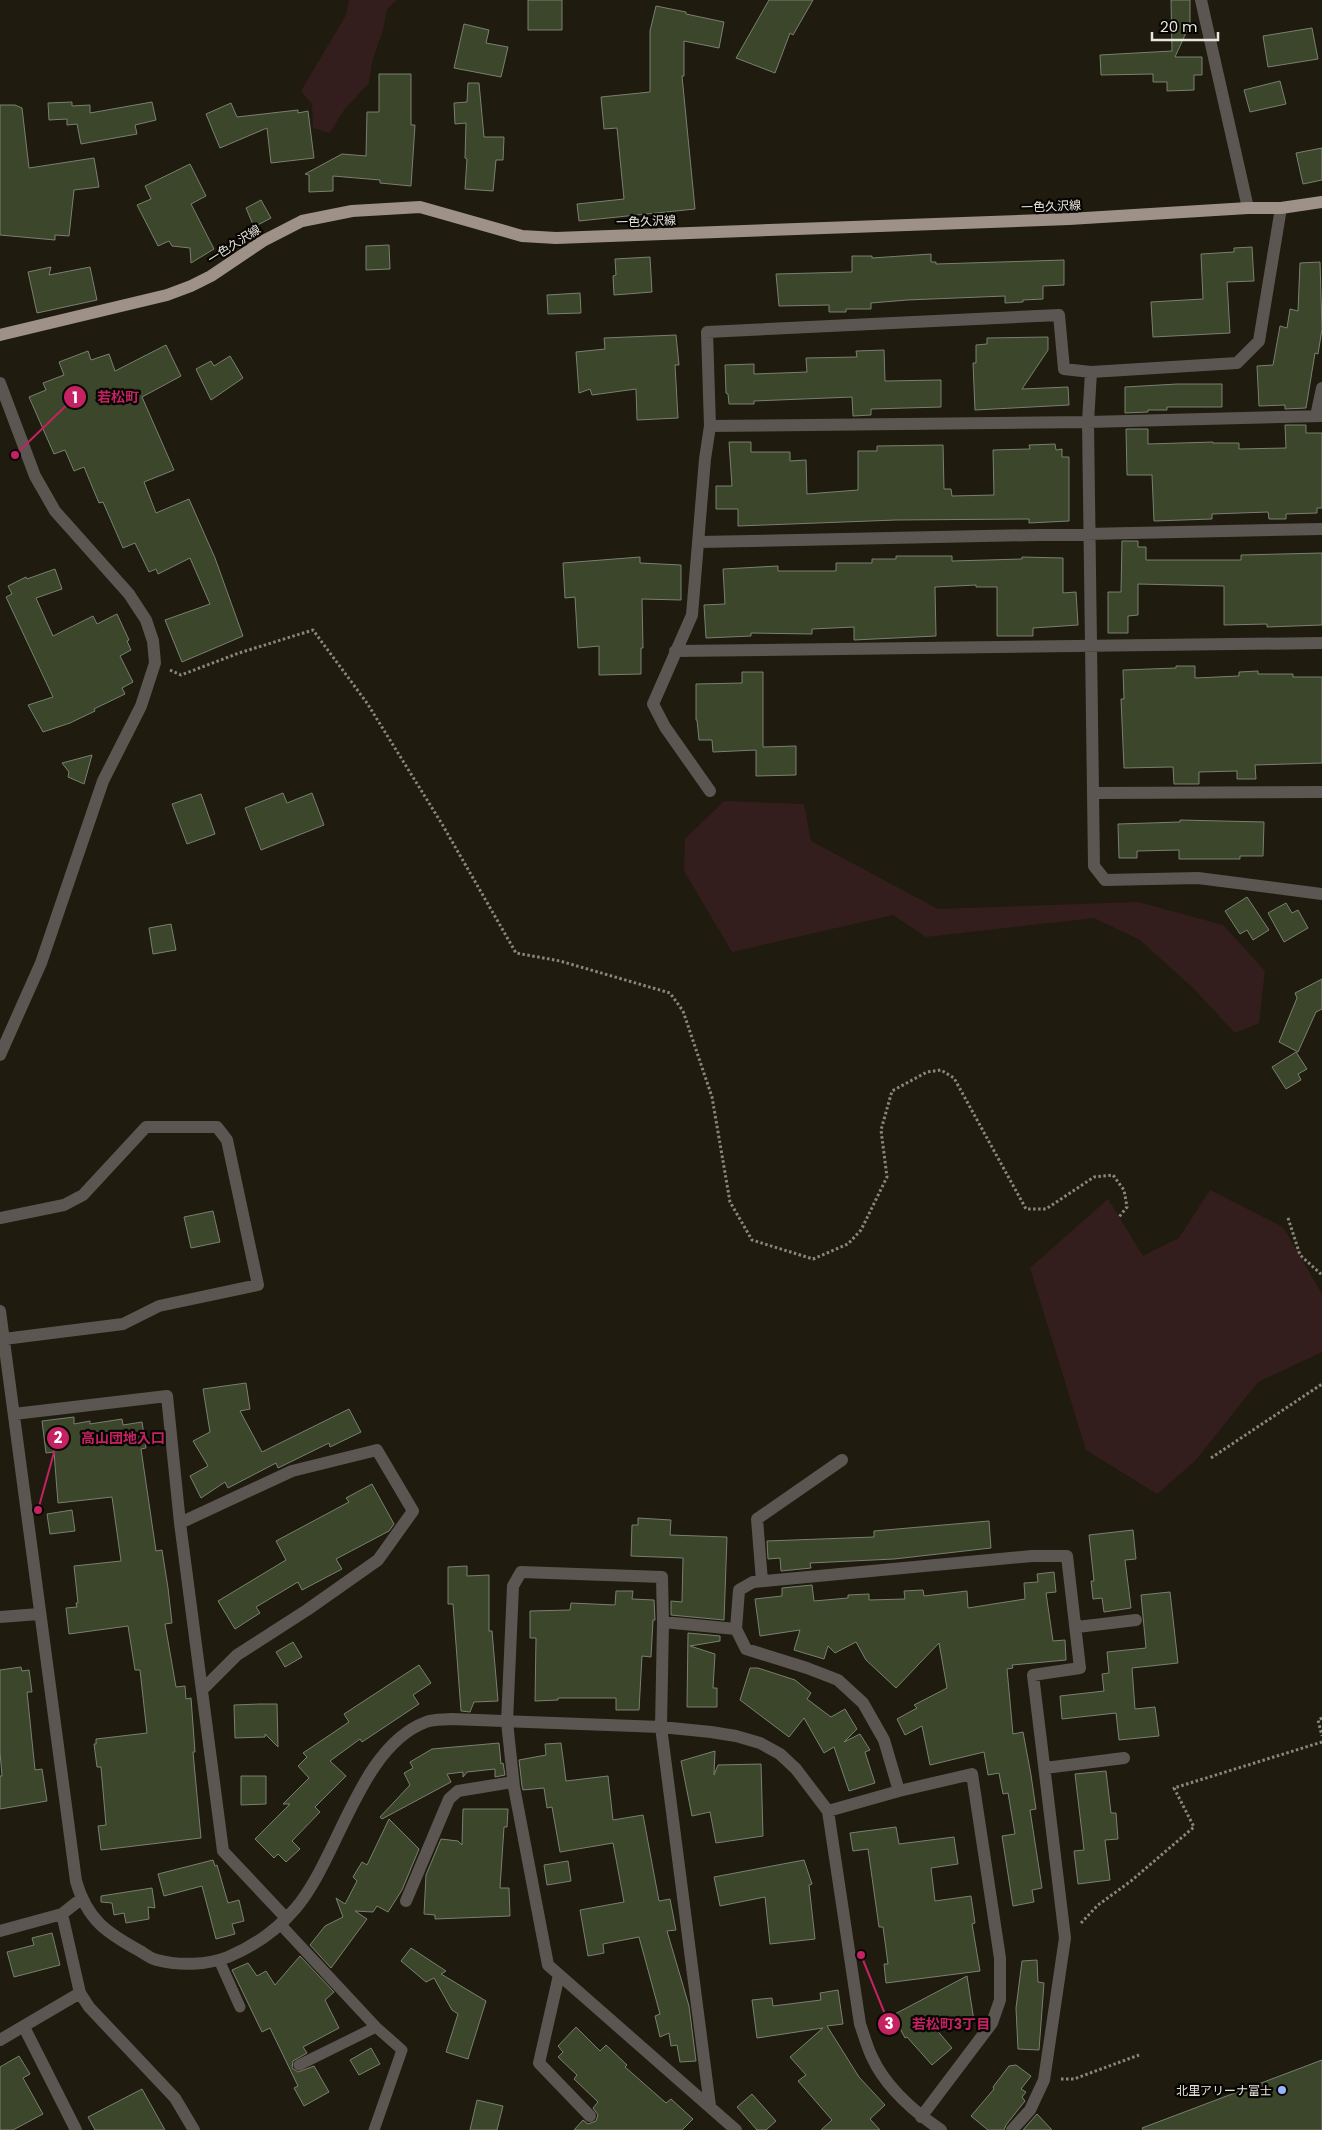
<svg xmlns="http://www.w3.org/2000/svg" width="1322" height="2130" viewBox="0 0 1322 2130" font-family="Poppins,'Noto Sans JP',sans-serif">
  <rect width="100%" height="100%" fill="#1f1b0f"/>
  <path fill="#341e1d" d="M349,0h48l-10,9 -4,21 -11,32 -3,21 -25,27 -14,23 -17,-5 -1,-24 -11,-13 45,-76z
    M724,801l80,3 7,37 127,68 200,-7 85,23 42,46 -6,52 -24,10 -42,-45 -53,-48 -46,-22 -168,19 -33,-22 -161,37 -48,-81 1,-32z
    M1210,1190l73,37 39,67v58l-64,30 -63,79 -38,33 -71,-44 -56,-182 78,-69 35,57 36,-18z"/>
  <path fill="#3b462b" stroke="#798071" d="M528,0h34v30h-34z
    M769,0h44l-20,35 -3,-2 -15,40 -39,-15z
    M1171,0h19v24l-15,33h27v18h-8v15l-27,1v-9h-14v-8l-52,1 -1,-20 72,-4z
    M656,6l30,6v2l38,8 -5,26 -35,-7v35h-2l13,133 -116,12 -2,-17 47,-5 -7,-71 -13,1 -3,-32 49,-5v-61z
    M464,24l25,6 -3,13 22,4 -7,30 -47,-9z
    M1312,28l6,31 -50,8 -5,-31z
    M379,74h32v51h4l-4,61 -31,-3v-3l-47,-4v15l-24,1v-17l-4,-1 37,-20 24,2 1,-44h12z
    M1280,81l6,23 -36,8 -6,-22z
    M468,83h11l5,54h20l-1,23h-7l-3,31 -28,-2 2,-30 -2,-1 1,-35 -11,1 -1,-21 13,-1z
    M72,102v4l18,-1v8l62,-11 4,18 -21,5 2,9 -56,10 -4,-20 -10,1v-6l-18,1 -1,-17z
    M231,103l6,14 61,-7v3l10,-2 6,47 -43,5 -4,-35 -47,20 -14,-34z
    M0,105h15l7,3 7,60 65,-10 5,29 -25,3 -5,46 -14,-1v5l-55,-5z
    M1322,148v32l-19,4 -7,-31z
    M190,164l16,32 -15,8 23,45 -23,14 -1,-15 -18,-2 -3,-5 -11,5 -21,-41 14,-6 -6,-13z
    M261,200l10,18 -17,9 -8,-19z
    M389,245l1,24 -24,1v-24z
    M1252,247l2,34 -27,1 3,51 -77,4 -2,-35 52,-3 -2,-45 33,-2v-4z
    M931,254v8h5v2l128,-4v25l-21,1v13l-20,1v2l-18,1v-7l-98,4 -36,3v6h-25v3h-17v-7l-50,1 -3,-32 76,-2v-16h20v2z
    M650,257l2,35 -38,3 -1,-19 3,-1 -1,-16z
    M1320,262l2,67 -4,25 -3,-1 -9,55 -21,1v-4l-26,1 -2,-40 16,-1 7,-39 7,2 3,-19 8,2 2,-48z
    M51,267l-2,8 41,-8 7,33 -60,13 -9,-41z
    M580,293l1,20 -33,1 -1,-19z
    M676,335l3,30h-4l3,53 -41,2 -1,-31 -44,6 -2,-6 -11,4 -3,-41 29,-3 -1,-11z
    M1048,337v13l-26,39 46,-2 1,18 -94,5 -2,-47h3v-18l11,-1v-6z
    M166,345l15,31 -39,21 32,73 -30,12 12,31 33,-14 26,59 28,78 -61,26 -17,-42 45,-16 -20,-46 -32,16 -2,-5 -7,3 -14,-29 -12,5 -20,-46 -4,1 -15,-36 -10,4 -9,-21 -11,4 -25,-57 17,-7 -3,-7 21,-8 -5,-13 29,-11 3,9 18,-6 6,17z
    M884,350l1,31 56,-1v27l-70,2v6l-18,1 -1,-19 -98,4v3h-25l-1,-10 -2,-1 -1,-28 29,-1v10l53,-2 -1,-14 51,-1 -1,-6z
    M230,356l13,22 -32,22 -15,-31 15,-8 3,5z
    M1177,384h45v23h-55v3h-19v2l-23,1v-26z
    M1285,425h21v8h16v75h-5v5l-31,1v5h-17l-1,-7 -56,2v5l-58,2 -2,-46h-25l-1,-46h22v15l65,-2v1h26v6l47,-1z
    M729,442h22v10h39v9l16,-1 1,34 51,-4v-39h19v-5l66,-1 1,44h7l1,7 42,-1 -1,-45 37,-1 -1,-4 26,-1 1,6 6,-1v8h7v64l-40,2v-4l-133,1 -158,6v-17h-22v-23h16z
    M1122,541h16v6h8v13h95v-5l81,-2v72l-55,2v-3l-43,1v-39l-86,-2v31l-10,1v17h-20v-41h13z
    M896,556h56v5l70,-2v-2l41,1v35l13,-1 2,33 -45,3v8h-36v-49h-21v-2l-41,2 1,49 -82,4v-13l-42,2v5l-61,-1v3l-45,2 -2,-33 21,-1 -2,-35 55,-3v5h58v-8h36v-4h24z
    M640,557v6l41,2v35l-39,-1 1,49h-2v26l-42,1v-29l-21,2 -3,-51 -10,1 -2,-35z
    M55,569l7,20 -26,9 17,38 40,-20 4,8 20,-10 12,26 -2,1 4,9 -11,6 13,26 -11,6 3,6 -31,15 1,2 -25,12 -27,9 -15,-27 25,-8 -47,-100 6,-3 -4,-8 18,-9 1,2z
    M1176,666h19v12l44,-2v-4l19,-1v3h35v3h29v86l-67,2 1,14h-19v-8l-38,1v12h-25l-1,-17h-2l-47,1 -3,-69h3l-1,-29 53,-2z
    M742,672h21v75l33,-1v29l-40,1v-26l-43,2 -1,-12h-13l-2,-20h-1v-36l46,-1z
    M92,755l-8,29 -16,-7 1,-5 -7,-9z
    M283,793l4,10 25,-10 12,32 -63,25 -16,-42z
    M201,794l14,40 -28,10 -15,-40z
    M1180,820l84,2 -1,34h-23v3h-61v-9l-42,1v7h-18l-1,-34 62,-2z
    M1247,897l22,33 -16,10 -6,-10 -7,4 -15,-23z
    M1286,903l6,10 6,-3 10,18 -24,14 -16,-29z
    M171,924l5,26 -23,4 -4,-26z
    M1322,979v30l-6,3 -18,40 -19,-10 18,-44 -2,-5z
    M1296,1052l11,17 -9,5 3,6 -15,9 -14,-22z
    M213,1211l7,31 -29,6 -7,-31z
    M246,1383l4,26 -10,2 22,41 87,-43 12,23 -31,15 -1,-4 -51,25 -2,-5 -48,25 -3,-6 -24,16 -11,-22 18,-10 -15,-25 17,-9 -7,-43z
    M74,1417v7l16,-3v3l32,-5 1,6 19,-3 4,26 -5,1 15,102 6,-1 6,38 4,35 -7,1 11,63 9,-1 1,13 5,-1 4,54h-2l8,86 -100,12 -3,-24 8,-1 -5,-58h-4l-3,-23h2v-5l51,-6 -7,-63h-5l-7,-44 -59,8 -3,-26 11,-1 -1,-4h2l-4,-37 47,-5 -9,-64 -54,6 -4,-51 -8,1 -4,-32z
    M372,1484l22,40 -5,7 -53,28 6,10 -40,21 -4,-8 -42,25 4,6 -25,16 -17,-28 68,-41 -10,-19 73,-39 -3,-4z
    M72,1510l3,21 -25,3 -3,-20z
    M638,1518l33,2 -1,15 57,2 -3,83 -53,-5v-14l11,1 1,-44 -52,-2 1,-31h6z
    M989,1521l2,27 -97,11 -84,4 1,5 -30,3 -1,-13 -12,1 -1,-18 107,-4v-6z
    M1133,1530l3,29 -11,1 6,48 -27,4 -2,-14 -9,1 -2,-18h3l-5,-46z
    M467,1566v10l22,-1v56h3l6,70 -24,1 -4,10 -9,-1 -8,-107h-5v-37z
    M1054,1572l2,20 -10,1 7,48 12,-1 1,20 -54,5 1,3 -6,1 6,65 10,-2 8,43 5,34 -6,1 12,78 -10,2 2,12 -21,4 -11,-70 13,-2 -7,-41 -5,1 -4,-21 -11,2 -4,-23 -54,13 -8,-39 -17,9 -8,-16 20,-11 -3,-3 33,-17 -8,-45 -43,45 -30,-28 -10,-18 -21,11 -7,-7 -4,13 -30,-9 6,-20 -40,6 -5,-37 27,-3v-8l30,-3 2,16 34,-3v-3l21,-1v6l36,-1 -1,-8 19,-1 1,6 43,-5 1,17 57,-9 -1,-16 14,-1 -1,-8z
    M616,1591h17l-1,8 22,1 1,20h-2l-2,37 -9,-1 -3,54h-23v-12h-58v2l-23,1 1,-63h-6v-27l40,-1 1,-7 44,2z
    M1170,1592l8,71 -46,5 3,41 20,-2 4,29 -40,4 -3,-27 -54,6 -2,-23 44,-5 -2,-17 7,-1 -2,-21 39,-4 -5,-53z
    M688,1633l32,3v5l-30,5 25,8 -2,34h4v19h-30z
    M293,1642l9,15 -17,10 -9,-15z
    M419,1665l12,18 -18,12 6,9 -57,38 -2,-3 -30,22 16,15 -31,31 5,5 -28,29 8,8 -14,13 -8,-8 -4,4 -19,-19 35,-35h-7l26,-26 -11,-12 9,-9 -4,-4 46,-31 -5,-8z
    M21,1667l1,4 7,-1 3,22h-5l8,78 7,-1 5,32 -47,8v-33h2l-2,-24v-82z
    M750,1668h8l37,12 16,13 -4,6 24,18 14,-8 12,20 -13,13 16,-8 10,16 -5,2 10,31 -26,8 -15,-44 -10,6 -20,-35 -15,19 -49,-37z
    M260,1704h17l1,43 -13,-13v3l-30,1 -1,-33z
    M499,1743l2,21 2,-1 2,12 -10,2v-8l-28,3 -4,5v-5l-16,2 4,8 -69,37 -2,-2 30,-32 -6,-12 9,-5 -3,-6 22,-13z
    M561,1743l5,38 42,-5 5,44 30,-5 16,86 11,-2 6,31 -9,1 22,75 7,55 -16,1 -3,-17 -6,1 -2,-13 -9,4 -5,-21 5,-2 -21,-77 -36,7 1,9 -16,3 -8,-46 44,-8 -11,-59 -53,9 -8,-45 -5,1 -3,-20 -21,2 -1,-4 -3,-26 27,-5 -1,-11z
    M715,1751l-1,24 4,-10 43,-1 2,72 -47,7 -6,-31 -18,4 -11,-55z
    M1106,1771l5,42h5l2,26 -13,1 5,40 -32,4 -4,-33 10,-1 -9,-76z
    M241,1776h25v28l-25,1z
    M463,1809h45l-1,18h-3l-4,61h9l1,28 -75,3v-4l-11,-1 2,-39 15,-36 17,2 4,4z
    M389,1819l30,30 -17,41 -14,22 -11,-6 -4,6 -18,-1 12,8 -36,49 -21,-23 15,-19 18,-9 -7,-19 9,6 12,-23 -4,-4 9,-15 5,3z
    M896,1827l3,17 55,-7 4,27 -27,4 4,33 36,-5 4,27 -3,1 8,47 -94,12 -2,-19h4l-5,-37h-4l-11,-78 -15,2 -3,-18z
    M213,1860l2,6 2,-1 11,38 11,-3 5,21 -12,3 3,10 -19,5 -14,-53 -38,10 -6,-22z
    M804,1860l8,24 -3,1 6,54 -45,5 -5,-47 -45,9 -6,-29z
    M568,1861l3,20 -24,4 -3,-20z
    M152,1888l3,20 -7,-1 1,12 -23,4 -2,-10 -10,2 -2,-12 -11,-1v-6z
    M52,1933l8,32 -46,12 -7,-25 27,-7 -2,-7z
    M411,1948l35,23 -5,3 45,27 -18,58 -22,-7 12,-38 -6,-4 -18,-32 -8,4 -25,-21z
    M300,1956l34,36 -9,8 14,28 -36,19 4,6 -14,8 -1,7 6,4 16,-6 15,26 -25,14 -10,-18 4,-2 -28,-58 -8,4 -30,-62 16,-7 9,13 9,-5 9,14z
    M1037,1960l1,22 6,1 -5,67 -21,-1 -2,-41 6,-47z
    M967,1976l7,45 -39,7 17,20 -20,17 -25,-28 -2,1 -12,-23z
    M838,1990l5,34 -16,2 32,51 26,28 -15,14 10,11h-59l11,-10 -34,-39 8,-6 -16,-18 33,-29 -66,10 -5,-38 20,-2 1,8 48,-6 -1,-7z
    M576,2027l24,24 6,-6 21,20 -2,2 41,36 5,-4 22,20 -11,11h-108l9,-10 5,4 8,-3 2,-6 -5,-7 5,-6 -24,-23 3,-4 -19,-18 5,-5 -5,-6z
    M371,2048l9,16 -21,11 -9,-15z
    M19,2056l11,18 -7,4 20,36 -30,16h-13v-63z
    M1322,2060v70h-179l-1,-2z
    M1016,2065l15,11 -10,13 5,3 -4,5 3,4 -19,24 -2,5h-16l-17,-14 23,-27 -1,-2 16,-21z
    M142,2089l23,41h-70l-7,-13z
    M752,2094l24,27 -10,9h-9l-20,-23z
    M477,2100l26,6 -6,24h-27z
    M1037,2114l15,16h-29z"/>
  <g fill="none" stroke-linecap="round" stroke-linejoin="round">
    <path stroke="#8a867c" stroke-width="3" stroke-dasharray="2.5 2.5" stroke-linecap="butt" d="M170,670l11,5 58,-22 74,-23 54,73 75,121 74,129 44,8 110,32 13,18 29,86 18,105 22,38 61,19 35,-15 13,-14 26,-53 -6,-47 11,-39 35,-19 14,-2 13,8 72,131h20l48,-32 19,-2 11,15 3,17 -8,10
      M1288,1218l12,37 22,20
      M1211,1458l111,-74
      M1322,1718l-4,2 4,16
      M1081,1923l17,-18 33,-24 63,-54 -20,-39 148,-46
      M1061,2079h13l65,-24"/>
    <path stroke="#5c5652" stroke-width="11" d="M280,1924l96,103 26,23 -28,80
      M219,1960l21,47
      M299,2065l77,-38"/>
    <path stroke="#5c5652" stroke-width="12" d="M1201,0l47,208
      M1281,208l-22,133 -22,22 -146,9 -3,50 6,444 11,14 93,-2 124,16
      M0,383l35,93 20,35 74,83 17,26 7,21 2,22 -14,43 -38,75 -62,182 -41,92
      M1316,416l6,-28
      M710,426l378,-4 234,-6
      M699,542l623,-13
      M675,651l647,-8
      M710,791l-45,-64 -12,-23 39,-89 13,-156 5,-33 -3,-94 352,-17 5,54 27,3
      M1094,793l228,-1
      M0,1218l64,-13 19,-10 63,-68h71l10,13 31,145 -99,21 -36,18 -119,15
      M0,1311l76,570c11,39 31,52 64,70 5,3 11,8 17,9 22,6 50,5 71,-3 26,-11 49,-27 67,-48 44,-51 64,-162 131,-187 8,-3 18,-2 26,-3l209,8 50,5 25,4 24,7 20,11 16,15 32,42 32,213c4,11 7,23 12,33 14,31 41,54 69,73
      M14,1414l153,-18 13,127 43,328 63,67
      M180,1523l112,-52 85,-21 36,61 -35,49 -71,50 -70,45 -34,34
      M762,1581l-5,-62 85,-59
      M0,1617l39,-3
      M663,1622l73,7
      M1077,1627l59,-7
      M1045,1768l79,-10
      M899,1791l-15,-51 -21,-37 -25,-23 -31,-12 -61,-19 -10,-20 3,-39 14,-8 279,-26h35l13,112 -47,7 32,263 -21,142 -14,30 -18,20
      M828,1811l71,-20 73,-17 28,184v42l-8,23 -71,94
      M406,1901l43,-102 9,-8 55,-9
      M62,1914l18,79 9,14 86,91 19,32
      M0,1931l62,-17 19,-15
      M559,1975l-20,88 51,53
      M24,2027l52,103
      M0,2040l80,-47
      M710,2106l-49,-379 2,-105 -1,-45 -141,-5 -8,14 -6,136 7,65 34,178 188,165"/>
    <path stroke="#9e9188" stroke-width="12" d="M0,335l167,-40 24,-9 20,-10 52,-35 39,-20 50,-10 68,-4 102,29 34,2 513,-19 179,-11h33l41,-6"/>
  </g>
  <circle fill="#99b5fd" stroke="#080603" stroke-width="2" cx="1282" cy="2090" r="5"/>
  <g text-anchor="middle" dominant-baseline="central" stroke-width="4.5" stroke-linejoin="round" paint-order="stroke">
    <g font-size="12" fill="#e9e6de" stroke="#080603">
      <text transform="translate(1051 206) rotate(-2)">一色久沢線</text>
      <text transform="translate(646 221) rotate(-2)">一色久沢線</text>
      <text transform="translate(234 244) rotate(-33)">一色久沢線</text>
    </g>
    <g font-size="12" fill="#e9e6de" stroke="#080603" text-anchor="end">
      <text x="1272" y="2090">北里アリーナ富士</text>
    </g>
  </g>
  <path fill="none" stroke="#c42262" stroke-width="2" d="M15 455L75 397M38 1510L58 1438M861 1955L889 2024"/>
  <g fill="#c42262" stroke="#080603" stroke-width="2">
    <circle cx="15" cy="455" r="5"/>
    <circle cx="38" cy="1510" r="5"/>
    <circle cx="861" cy="1955" r="5"/>
    <circle cx="75" cy="397" r="12"/>
    <circle cx="58" cy="1438" r="12"/>
    <circle cx="889" cy="2024" r="12"/>
  </g>
  <g font-size="15" text-anchor="middle" font-weight="bold" fill="#fff">
    <text x="75" y="403">1</text>
    <text x="58" y="1443">2</text>
    <text x="889" y="2029">3</text>
  </g>
  <g font-size="14" text-anchor="middle" font-weight="bold" fill="#c42262" stroke="#080603" stroke-width="4.5" stroke-linejoin="round" paint-order="stroke">
    <text x="118" y="402">若松町</text>
    <text x="123" y="1443">高山団地入口</text>
    <text x="951" y="2029">若松町3丁目</text>
  </g>
  <path d="M1152 32v8h66v-8" fill="none" stroke="#e9e6de" stroke-width="2.5"/>
  <text x="1160" y="32" font-size="15" fill="#e9e6de" stroke="#080603" stroke-width="4" paint-order="stroke">20 m</text>
</svg>
